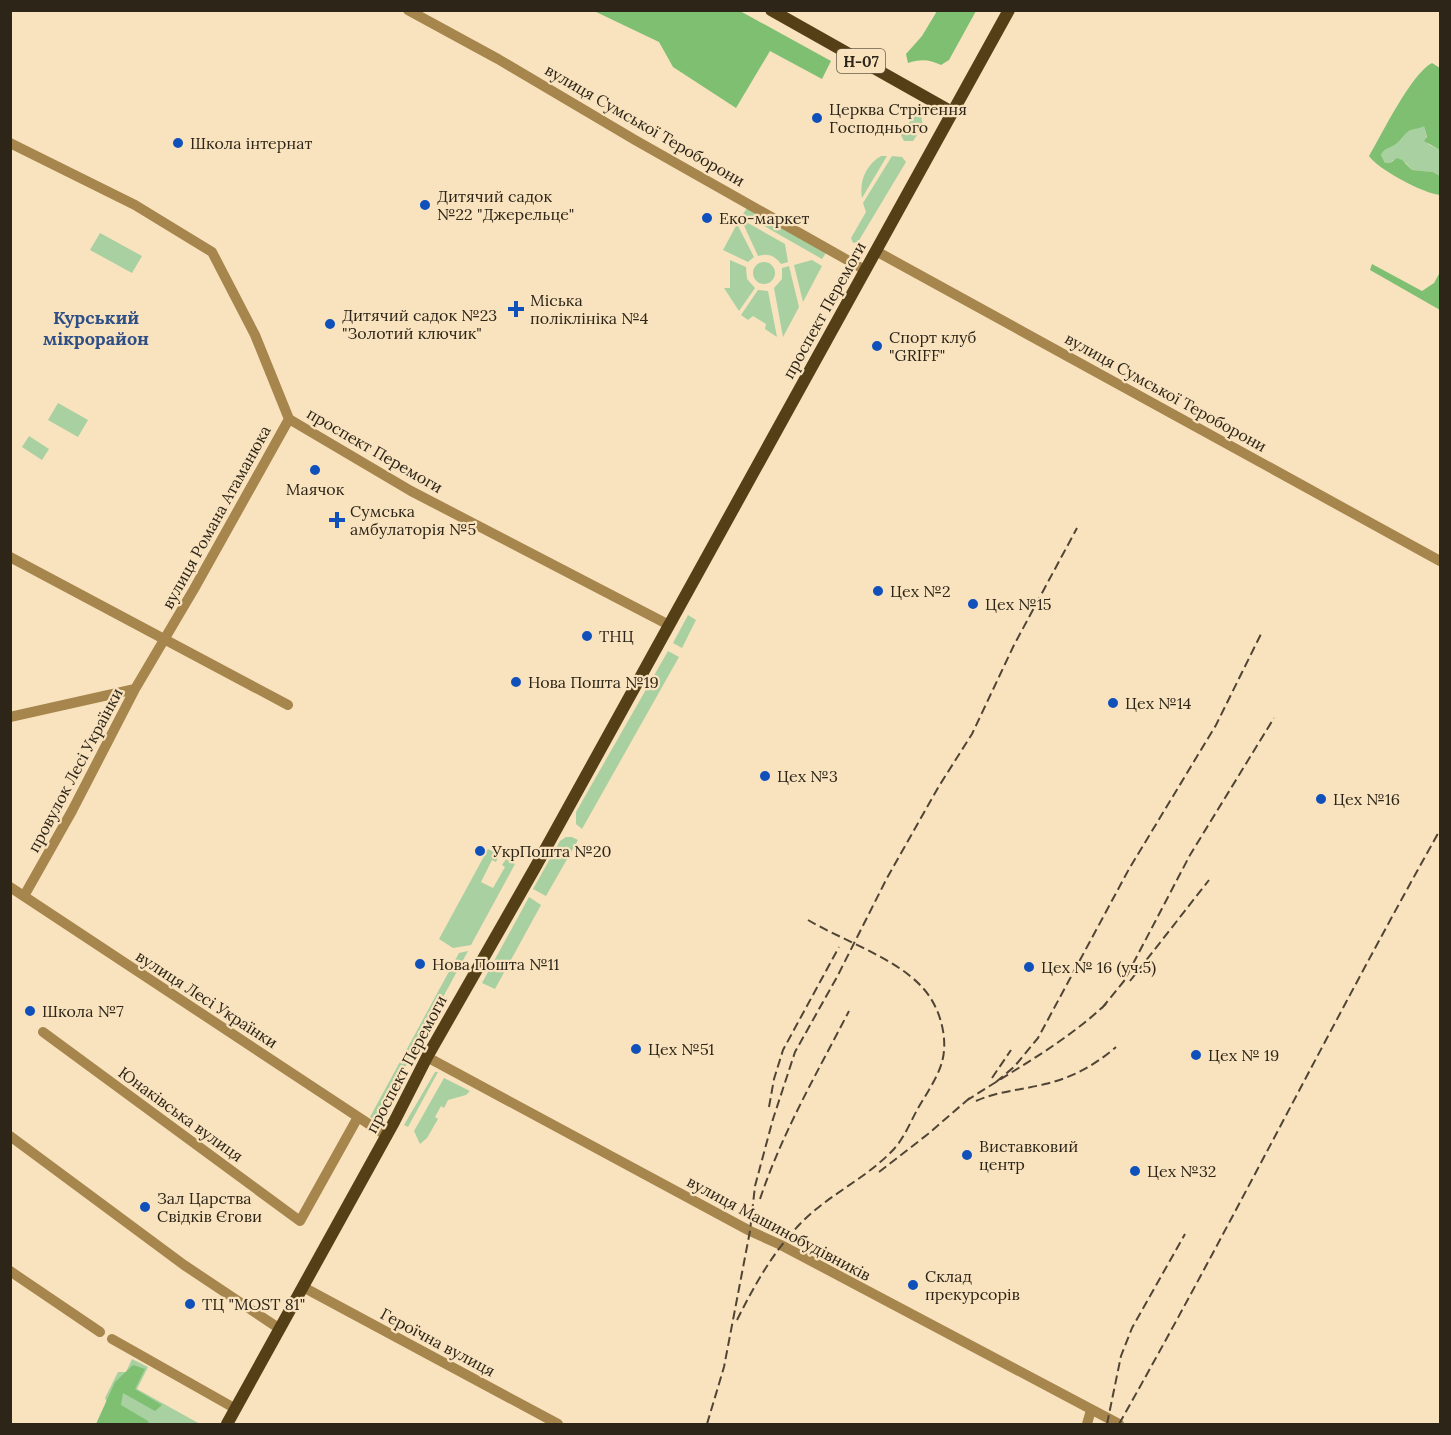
<svg xmlns="http://www.w3.org/2000/svg" width="1451" height="1435" viewBox="0 0 1451 1435" font-family="Lora,serif">
  <rect width="100%" height="100%" fill="#f9e3bf"/>
  <path fill="#a8d0a1" d="M916,112l5,3 2,11 -10,15h-9l-3,-6z
    M1424,125l4,19 12,6v26l-7,-4 -21,-2 -6,-7 -13,-3 -3,3h-5l-4,-8c4,-8 9,-6 15,-11 6,-4 8,-11 15,-14 4,-2 9,-2 13,-5z
    M881,156h6l-25,42c-3,-17 4,-33 19,-42z
    M892,156l10,1 4,5 -48,80 -5,1 -2,-5 15,-26 -3,-9z
    M747,208l79,45 -4,6 -79,-45z
    M741,219l44,25 3,18 -7,2c-6,-8 -13,-11 -23,-8z
    M737,224l17,33 -6,5 -25,-12z
    M100,233l42,23 -10,17 -42,-23z
    M730,260l16,7 1,12 8,9 -16,23 -15,-23h6z
    M812,260l10,6 -19,36 -9,-37z
    M753 273a11 11 0 1 1 22 0a11 11 0 1 1-22 0Z
    M789,266l10,41 -16,30 -9,-49 8,-9v-11z
    M758,290l10,1 9,46 -12,-8 1,-5 -13,-8 -5,4 -7,-5z
    M58,403l30,17 -10,17 -30,-17z
    M29,436l20,13 -7,11 -20,-13z
    M688,615l8,5 -14,28 -9,-5z
    M668,651l11,6 -97,172 -6,-5v-12z
    M566,837h6l6,3 -32,56 -13,-7 27,-48z
    M488,849l11,6 -3,7 -4,-2 -11,22 12,6 12,-21 -3,-2 4,-6 9,5 -44,81 -18,3 -14,-9z
    M529,897l12,8 -46,84 -13,-6z
    M468,951l-92,170 -6,-4 89,-164z
    M435,1072h3l-30,55 -4,-2z
    M444,1078l26,13 -4,4 -18,5 -4,8 -3,-2 -6,11 3,2 -11,19 -7,6 -6,-13z
    M132,1359l16,8 -11,22 63,35h-102l9,-21 -2,-5 13,-26h8z"/>
  <path fill="#7ebf72" d="M594,11h146l91,50 -9,18 -52,-28 -34,57 -63,-41 -14,-25z
    M937,11h39l-27,49 -8,5c-12,-6 -21,-6 -33,-2l-2,-9 16,-18z
    M1432,63l8,5v82l-16,-9 3,-4 -3,-11c-5,3 -8,2 -13,4 -7,3 -9,10 -15,14 -6,5 -11,3 -15,11l4,8h5l7,-5 5,2 10,10 21,2 7,4v19c-15,-1 -63,-26 -71,-39 13,-22 42,-82 63,-93z
    M1372,264l50,27 12,-8 6,-11v38l-70,-40z
    M133,1365l12,4 -10,20 27,16 -7,6 -32,-18 -2,12 27,16 1,3h-53l19,-42z"/>
  <g fill="none" stroke-linecap="round" stroke-linejoin="round">
    <path stroke="#a6864d" stroke-width="10" d="M408,10l90,49 137,81 230,130
      M10,143l125,62 77,47 43,83 34,84 -95,170 -59,100 -125,28
      M876,251l564,310
      M289,419l122,72 258,134
      M10,557l278,148
      M10,887l377,249
      M24,896l48,-85 63,-122
      M43,1032l257,189 58,-104
      M427,1057l323,174 31,14 338,179
      M10,1136l174,129 96,64
      M10,1271l90,61
      M303,1287l255,137
      M112,1339l124,70
      M1087,1424l4,-14"/>
    <path stroke="#543f16" stroke-width="12" d="M771,10l181,102
      M227,1424l167,-302 33,-65 109,-191 473,-856"/>
    <path stroke="#504534" stroke-width="2" stroke-dasharray="9 4.5" stroke-linecap="butt" d="M1130,981l79,-101
      M1102,1008l22,-27 66,-126 84,-137
      M992,1078l19,-28
      M996,1082l18,-15 24,-29 91,-169 87,-144 45,-91
      M966,1101c49,-32 101,-59 143,-100
      M976,1101c22,-10 46,-11 69,-17 27,-6 50,-19 71,-37
      M769,1107l5,-28 9,-29 56,-103
      M879,1172l49,-38 44,-38
      M760,1199c22,-66 57,-126 89,-188
      M737,1320c18,-36 38,-72 68,-101 27,-26 63,-42 89,-70 10,-11 16,-26 23,-39 8,-14 21,-33 25,-48 7,-25 -3,-58 -21,-76 -26,-28 -79,-46 -113,-66
      M707,1424l17,-57 26,-136 5,-45 18,-67 22,-67 42,-75 50,-99 52,-92 33,-52 42,-89 63,-117
      M1107,1424l14,-68 11,-28 53,-94
      M1119,1424c111,-196 211,-398 321,-594"/>
  </g>
  <g fill="#0f50bb" stroke="#f9e3bf" stroke-width="2">
    <circle cx="817" cy="118" r="6"/>
    <circle cx="178" cy="143" r="6"/>
    <circle cx="425" cy="205" r="6"/>
    <circle cx="707" cy="218" r="6"/>
    <path d="M513 300h6v6h6v6h-6v6h-6v-6h-6v-6h6z"/>
    <circle cx="330" cy="324" r="6"/>
    <circle cx="877" cy="346" r="6"/>
    <circle cx="315" cy="470" r="6"/>
    <path d="M334 511h6v6h6v6h-6v6h-6v-6h-6v-6h6z"/>
    <circle cx="878" cy="591" r="6"/>
    <circle cx="973" cy="604" r="6"/>
    <circle cx="587" cy="636" r="6"/>
    <circle cx="516" cy="682" r="6"/>
    <circle cx="1113" cy="703" r="6"/>
    <circle cx="765" cy="776" r="6"/>
    <circle cx="1321" cy="799" r="6"/>
    <circle cx="480" cy="851" r="6"/>
    <circle cx="420" cy="964" r="6"/>
    <circle cx="1029" cy="967" r="6"/>
    <circle cx="30" cy="1011" r="6"/>
    <circle cx="636" cy="1049" r="6"/>
    <circle cx="1196" cy="1055" r="6"/>
    <circle cx="967" cy="1155" r="6"/>
    <circle cx="1135" cy="1171" r="6"/>
    <circle cx="145" cy="1207" r="6"/>
    <circle cx="913" cy="1285" r="6"/>
    <circle cx="190" cy="1304" r="6"/>
  </g>
  <g text-anchor="middle" dominant-baseline="central" stroke-width="4.5" stroke-linejoin="round" paint-order="stroke">
    <rect fill="#f9e3bf" stroke="#6a5e4a" stroke-width="1.5" x="837" y="49" width="48" height="24" rx="4.5"/>
    <g font-size="15" font-weight="bold" fill="#2d2518">
      <text x="861" y="61">Н-07</text>
    </g>
    <g font-size="16" fill="#2d2518" stroke="#f9e3bf" text-anchor="start">
      <text x="829" y="109">Церква Стрітення<tspan x="829" dy="18">Господнього</tspan></text>
      <text x="190" y="143">Школа інтернат</text>
      <text x="437" y="196">Дитячий садок<tspan x="437" dy="18">№22 "Джерельце"</tspan></text>
      <text x="719" y="218">Еко-маркет</text>
      <text x="530" y="300">Міська<tspan x="530" dy="18">поліклініка №4</tspan></text>
      <text x="342" y="315">Дитячий садок №23<tspan x="342" dy="18">"Золотий ключик"</tspan></text>
      <text x="889" y="337">Спорт клуб<tspan x="889" dy="18">"GRIFF"</tspan></text>
      <text x="315" y="489" text-anchor="middle">Маячок</text>
      <text x="350" y="511">Сумська<tspan x="350" dy="18">амбулаторія №5</tspan></text>
      <text x="890" y="591">Цех №2</text>
      <text x="985" y="604">Цех №15</text>
      <text x="599" y="636">ТНЦ</text>
      <text x="528" y="682">Нова Пошта №19</text>
      <text x="1125" y="703">Цех №14</text>
      <text x="777" y="776">Цех №3</text>
      <text x="1333" y="799">Цех №16</text>
      <text x="492" y="851">УкрПошта №20</text>
      <text x="432" y="964">Нова Пошта №11</text>
      <text x="1041" y="967">Цех № 16 (уч.5)</text>
      <text x="42" y="1011">Школа №7</text>
      <text x="648" y="1049">Цех №51</text>
      <text x="1208" y="1055">Цех № 19</text>
      <text x="979" y="1146">Виставковий<tspan x="979" dy="18">центр</tspan></text>
      <text x="1147" y="1171">Цех №32</text>
      <text x="157" y="1198">Зал Царства<tspan x="157" dy="18">Свідків Єгови</tspan></text>
      <text x="925" y="1276">Склад<tspan x="925" dy="18">прекурсорів</tspan></text>
      <text x="202" y="1304">ТЦ "MOST 81"</text>
    </g>
    <g font-size="16" fill="#2d2518" stroke="#f9e3bf">
      <text transform="translate(645 125) rotate(30)">вулиця Сумської Тероборони</text>
      <text transform="translate(824 310) rotate(-61)">проспект Перемоги</text>
      <text transform="translate(1166 392) rotate(29)">вулиця Сумської Тероборони</text>
      <text transform="translate(375 450) rotate(30)">проспект Перемоги</text>
      <text transform="translate(216 517) rotate(-61)">вулиця Романа Атаманюка</text>
      <text transform="translate(75 770) rotate(-62)">провулок Лесі Українки</text>
      <text transform="translate(207 999) rotate(33)">вулиця Лесі Українки</text>
      <text transform="translate(406 1064) rotate(-62)">проспект Перемоги</text>
      <text transform="translate(181 1114) rotate(36)">Юнаківська вулиця</text>
      <text transform="translate(779 1228) rotate(28)">вулиця Машинобудівників</text>
      <text transform="translate(438 1342) rotate(28)">Героїчна вулиця</text>
    </g>
    <g font-size="18" font-weight="bold" fill="#2e4e86" stroke="#f9e3bf">
      <text x="96" y="317">Курський<tspan x="96" dy="21">мікрорайон</tspan></text>
    </g>
  </g>
  <rect width="1451" height="1435" fill="none" stroke="#2d2518" stroke-width="24"/>
</svg>
